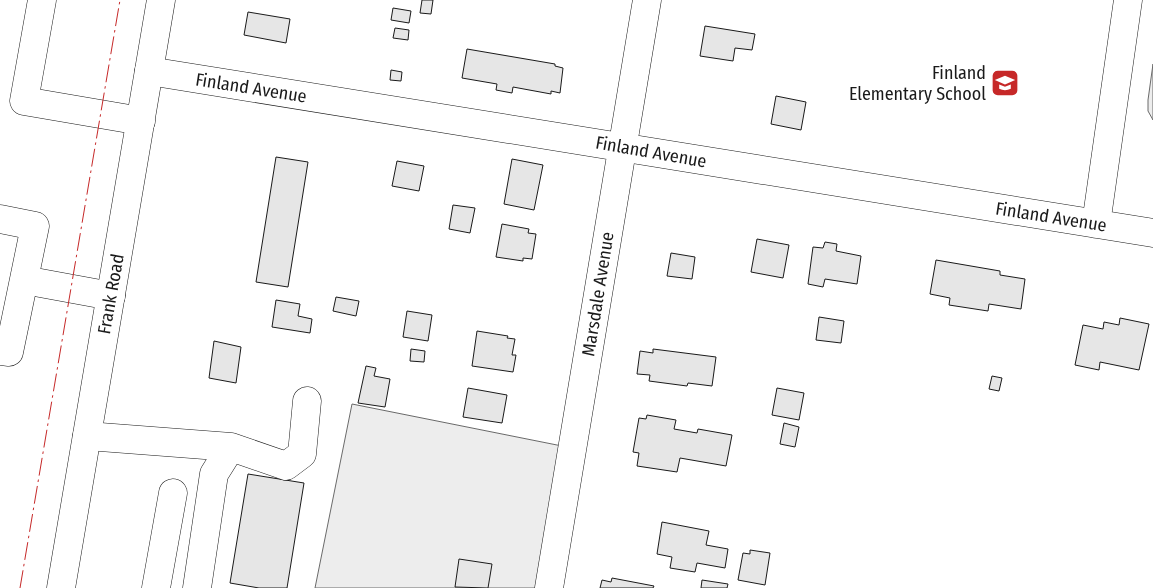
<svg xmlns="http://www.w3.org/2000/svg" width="1153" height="588" viewBox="0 0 1153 588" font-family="'Fira Sans Condensed',sans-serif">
  <rect width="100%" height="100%" fill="#fff"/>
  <path fill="#ededed" stroke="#6a6a6a" d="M1153,64v56l-5,-9v-11z
    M352,404l210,42 -23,142h-224z"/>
  <path fill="#e6e6e6" stroke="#1a1a1a" d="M422,0h11l-2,14 -11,-1z
    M393,8l18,3 -2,12 -18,-3z
    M248,12l42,7 -4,24 -42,-8z
    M705,26l50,8 -3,16 -17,-2 -2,13 -33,-5z
    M395,28l14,2 -1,10 -15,-2z
    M467,49l88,15v2l8,2 -3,25 -9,-2v3l-38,-7 -1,6 -16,-3 1,-6 -35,-6z
    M391,70l11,2 -1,9 -11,-1z
    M776,96l30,6 -5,28 -30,-6z
    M276,157l32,5 -20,125 -32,-5z
    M512,159l31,6 -9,45 -30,-6z
    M397,161l27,5 -5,25 -27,-5z
    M453,205l22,3 -5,25 -21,-4z
    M502,224l27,5 -1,4 8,1 -4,25 -9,-1v3l-27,-4z
    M757,239l32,6 -6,33 -32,-6z
    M825,242l12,2 -1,7 25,5 -4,28 -32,-5 -2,8 -15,-3 5,-37 10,1z
    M671,253l24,4 -3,22 -25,-3z
    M936,260l64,11v4l25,4 -4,30 -32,-5 -1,7 -39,-6 1,-7 -20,-4z
    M336,297l23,4 -3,15 -23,-5z
    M276,300l24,4 -2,12 14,3 -2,14 -38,-6z
    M407,311l25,4 -4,26 -25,-4z
    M819,317l25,4 -3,22 -25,-3z
    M1120,318l29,6 -10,46 -39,-8 -1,8 -24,-5 8,-40 20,4 1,-7 15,3z
    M477,331l31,5 -1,2 8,1 -3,16h4l-3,17 -41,-6z
    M214,341l27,6 -5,36 -27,-5z
    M411,349l14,2 -1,11 -14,-1z
    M653,349l63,8 -4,29 -24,-3 -1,3 -38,-5 1,-6 -13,-1 3,-23 13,2z
    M366,366l10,2 -2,8 16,3 -5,28 -27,-4z
    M992,376l10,2 -3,13 -10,-2z
    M468,388l39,7 -5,28 -39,-6z
    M777,388l27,5 -5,27 -27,-5z
    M647,415l29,5 -2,9 23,4 1,-4 34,6 -6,31 -46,-8 -3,14 -40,-6 2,-13 -6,-1 6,-34 7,1z
    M784,423l15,4 -4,20 -15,-3z
    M248,474l56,9 -17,105h-28l-29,-5z
    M662,522l47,9 -3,14 22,4 -3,19 -28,-5 -2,9 -25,-4 2,-11 -15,-3z
    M750,550l20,3 -5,32 -27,-5 5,-27 7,1z
    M459,559l33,5 -4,24 -33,-1z
    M612,578l42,8 -1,2h-53l2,-8 9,2z
    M702,580l26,4 -1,4h-26z"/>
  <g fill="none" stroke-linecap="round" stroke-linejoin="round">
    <defs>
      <path id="minor" d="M42,0l-18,101 117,20
        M149,71l1004,162
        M0,219l35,7 -26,126 -9,-1
        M1096,224l32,-224
        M24,280l87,16
        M87,436l144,11 55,19 16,-12 5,-53
        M156,588l17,-95
        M197,588l17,-114 17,-27
        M549,588l98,-588"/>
      <path id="major" d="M61,588l100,-588"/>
    </defs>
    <use href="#minor" stroke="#1a1a1a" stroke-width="29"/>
    <use href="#major" stroke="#1a1a1a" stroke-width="29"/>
    <use href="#minor" stroke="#fff" stroke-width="28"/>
    <use href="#major" stroke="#fff" stroke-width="28"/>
    <path stroke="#c62828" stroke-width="1" stroke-dasharray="18 4 2.5 4" stroke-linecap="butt" d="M20,588l100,-588"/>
  </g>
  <defs>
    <symbol id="school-square" viewBox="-11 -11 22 22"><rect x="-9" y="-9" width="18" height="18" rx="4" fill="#c62828" stroke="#fff"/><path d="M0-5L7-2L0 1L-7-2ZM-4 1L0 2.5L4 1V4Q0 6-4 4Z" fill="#fff"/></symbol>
  </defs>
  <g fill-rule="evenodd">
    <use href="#school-square" x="989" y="67" width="32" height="32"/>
  </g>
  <g text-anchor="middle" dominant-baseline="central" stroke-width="4" stroke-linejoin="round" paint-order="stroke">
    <g font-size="18" fill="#1a1a1a" stroke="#fff" text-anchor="end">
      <text x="986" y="73">Finland<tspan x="986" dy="21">Elementary School</tspan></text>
    </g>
    <g font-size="18" fill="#1a1a1a" stroke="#fff">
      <text transform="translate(251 88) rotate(9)">Finland Avenue</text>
      <text transform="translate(651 152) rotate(10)">Finland Avenue</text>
      <text transform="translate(1051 217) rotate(9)">Finland Avenue</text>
      <text transform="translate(111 294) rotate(-80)">Frank Road</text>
      <text transform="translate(598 294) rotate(-81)">Marsdale Avenue</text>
    </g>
  </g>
</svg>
